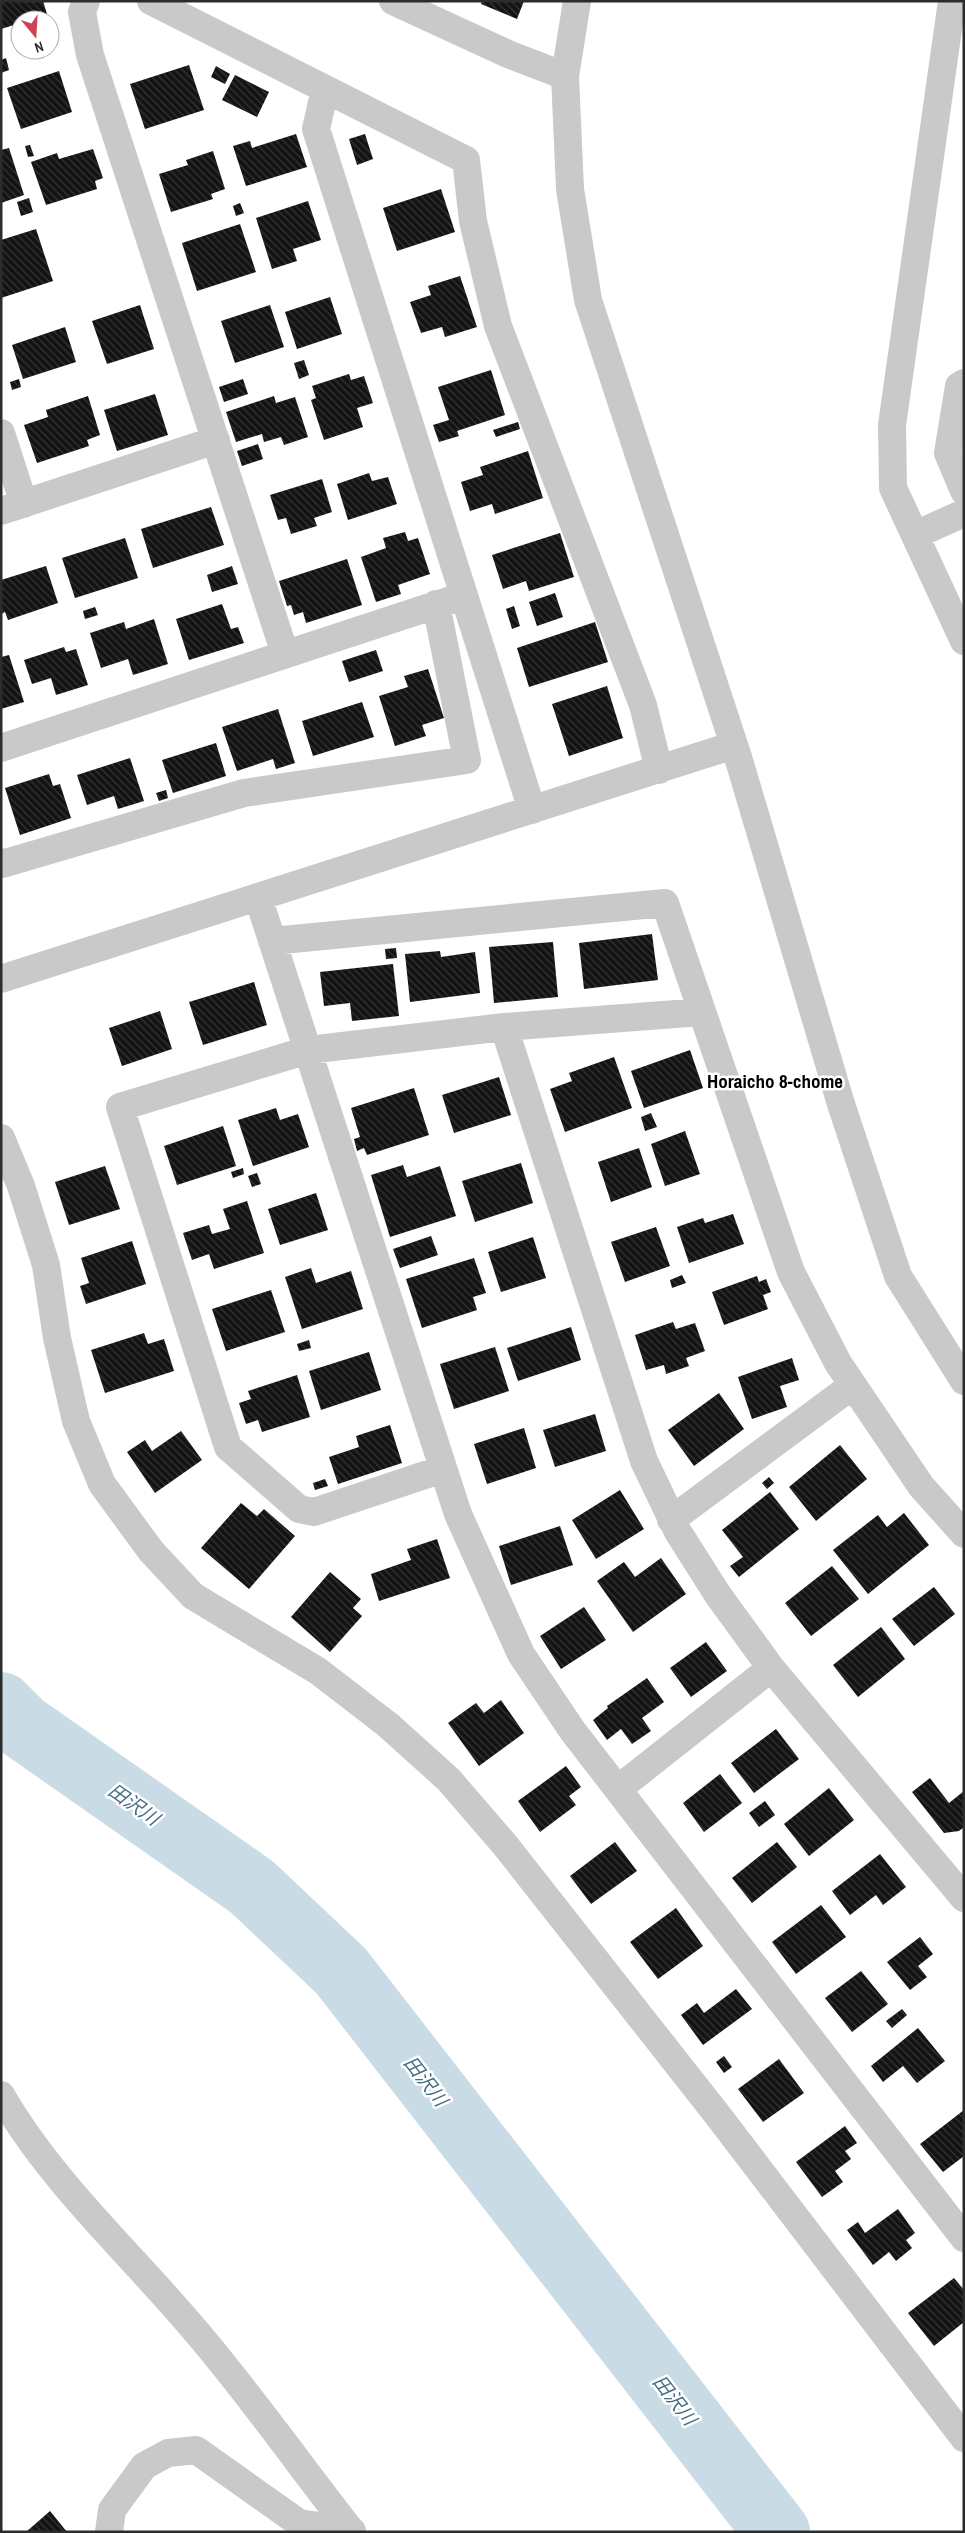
<svg xmlns="http://www.w3.org/2000/svg" width="965" height="2533" viewBox="0 0 965 2533" font-family="'Archivo Narrow','Noto Sans JP',sans-serif">
  <defs>
    <pattern id="building-back-hatch" width="6" height="6" patternUnits="userSpaceOnUse" patternTransform="scale(1.25)"><rect width="6" height="6" fill="#131313"/><path d="M-1 5l2 2M0 0l6 6M5-1l2 2" fill="none" stroke="#363636"/></pattern>
  </defs>
  <rect width="100%" height="100%" fill="#fff"/>
  <g fill="none" stroke-linecap="round" stroke-linejoin="round">
    <path stroke="#c9dce6" stroke-width="66" d="M1,1705l21,21 230,161 89,84 436,561"/>
  </g>
  <path fill="url(#building-back-hatch)" d="M1,1h42l4,13 -11,4 1,2h-17v15l-2,1 -4,-11 -13,4z
    M482,1h42l-7,18 -36,-15z
    M6,58l3,12 -8,3v-13z
    M189,65l15,45 -59,19 -15,-45z
    M216,66l14,8 -5,10 -14,-7z
    M59,71l13,41 -51,17 -14,-41z
    M235,75l34,17 -12,25 -35,-17z
    M296,134l11,33 -61,19 -13,-40 17,-5 2,7z
    M365,134l8,25 -16,6 -8,-26z
    M30,145l4,11 -6,1 -3,-11z
    M9,148l15,47 -23,8v-53z
    M93,149l10,29 -8,3 2,8 -51,16 -15,-43 26,-9 2,6z
    M213,151l12,38 -14,5 2,5 -42,13 -12,-38 29,-9 -2,-5z
    M441,189l14,43 -58,19 -14,-43z
    M29,198l4,14 -12,4 -4,-14z
    M308,201l13,39 -28,9 4,12 -25,8 -16,-51z
    M240,203l4,10 -8,3 -3,-10z
    M240,224l16,48 -59,19 -15,-48z
    M36,229l17,52 -52,17v-58z
    M460,276l17,51 -32,10 -3,-10 -21,6 -11,-31 21,-7 -3,-9z
    M330,297l12,37 -45,15 -12,-37z
    M140,305l14,44 -47,15 -15,-43z
    M270,305l14,42 -49,16 -14,-42z
    M65,327l11,35 -53,17 -11,-34z
    M304,360l5,15 -10,4 -5,-16z
    M491,370l14,45 -48,16 2,5 -20,6 -6,-17 16,-5 -11,-33z
    M349,374l2,6 13,-4 9,27 -16,5 6,19 -39,13 -13,-40 5,-2 -4,-12z
    M19,379l2,8 -9,3 -2,-8z
    M243,379l5,15 -24,8 -5,-15z
    M155,394l13,41 -51,16 -13,-41z
    M88,396l12,39 -13,5 2,6 -52,17 -13,-38 24,-8 -2,-7z
    M274,396l2,7 19,-6 13,40 -24,8 -3,-8 -17,5 -2,-8 -26,8 -10,-30z
    M518,422l2,7 -24,8 -3,-7z
    M258,444l5,15 -21,7 -5,-15z
    M528,451l15,47 -48,16 -3,-10 -22,7 -9,-29 22,-7 -3,-8z
    M369,473l3,8 16,-4 9,27 -49,16 -11,-36z
    M322,479l10,33 -18,6 3,8 -26,8 -5,-16 -8,2 -8,-25z
    M211,507l13,38 -71,23 -12,-39z
    M405,532l3,9 10,-3 12,36 -32,11 3,9 -25,8 -15,-45 25,-9 -3,-10z
    M560,533l14,44 -45,14 -3,-10 -23,8 -11,-34z
    M125,538l13,40 -63,20 -13,-40z
    M347,559l15,46 -56,18 -3,-11 -9,3 -3,-10 -4,1 -8,-25z
    M46,566l12,37 -50,17 -3,-8 -4,2v-34z
    M232,566l6,18 -26,8 -5,-17z
    M555,593l8,24 -26,9 -8,-24z
    M222,604l9,25 7,-2 6,16 -55,17 -13,-41z
    M514,606l6,20 -8,3 -6,-20z
    M95,607l3,8 -13,4 -2,-8z
    M154,619l14,45 -35,11 -5,-16 -27,9 -11,-35 34,-11 2,7z
    M595,622l13,40 -79,25 -12,-39z
    M64,647l2,5 10,-3 12,36 -32,10 -5,-17 -19,6 -8,-24z
    M376,650l7,21 -34,11 -7,-21z
    M9,655l15,47 -23,7v-52z
    M428,669l16,49 -22,7 4,11 -31,10 -16,-50 29,-9 -4,-11z
    M607,686l16,52 -54,18 -17,-52z
    M362,702l12,35 -61,19 -11,-35z
    M278,709l17,54 -19,6 -3,-10 -36,12 -15,-44z
    M216,743l10,33 -53,17 -11,-33z
    M130,758l14,43 -26,8 -4,-13 -27,9 -10,-30z
    M49,774l4,12 7,-2 11,34 -51,17 -15,-47z
    M166,790l2,8 -9,3 -3,-8z
    M652,934l6,46 -74,9 -5,-46z
    M553,942l5,55 -64,6 -5,-56z
    M396,948l1,10 -11,1 -1,-10z
    M440,951l1,6 34,-5 5,41 -70,9 -5,-48z
    M393,964l6,52 -47,5 -2,-18 -26,3 -4,-34z
    M254,982l13,43 -64,20 -14,-43z
    M160,1011l12,38 -50,17 -13,-38z
    M690,1050l13,38 -59,20 -13,-37z
    M614,1057l18,51 -67,24 -15,-43 22,-8 -3,-8z
    M499,1077l12,38 -57,18 -12,-38z
    M414,1088l15,47 -62,20 -3,-7 -7,3 -3,-12 6,-2 -9,-29z
    M276,1108l4,12 18,-6 11,33 -56,19 -15,-46z
    M651,1113l6,14 -12,4 -4,-14z
    M223,1126l13,40 -59,19 -13,-39z
    M685,1131l15,43 -35,12 -14,-42z
    M639,1148l13,39 -41,15 -13,-40z
    M521,1163l12,40 -58,19 -13,-41z
    M403,1165l4,12 33,-11 16,50 -66,21 -19,-62z
    M105,1166l15,43 -51,16 -14,-43z
    M243,1168l1,6 -11,4 -2,-6z
    M257,1173l4,11 -9,3 -4,-11z
    M316,1193l12,37 -48,15 -12,-36z
    M247,1201l17,52 -50,16 -5,-15 -17,6 -9,-27 26,-8 3,9 18,-5 -7,-20z
    M733,1214l11,30 -55,19 -12,-36 26,-9 2,5z
    M656,1227l14,39 -45,16 -14,-40z
    M431,1236l7,19 -38,13 -7,-19z
    M533,1237l13,41 -45,14 -13,-40z
    M132,1241l14,43 -60,20 -6,-18 9,-3 -8,-25z
    M474,1258l12,35 -13,4 4,13 -55,18 -16,-49z
    M311,1268l5,15 35,-12 12,38 -61,20 -17,-52z
    M682,1275l4,8 -14,5 -2,-8z
    M757,1276l2,6 7,-3 5,13 -8,3 5,14 -44,16 -12,-33z
    M271,1290l14,42 -59,19 -14,-42z
    M673,1322l3,7 19,-6 10,28 -19,7 3,8 -23,8 -2,-9 -18,5 -11,-35z
    M571,1327l10,33 -63,21 -11,-33z
    M144,1333l4,11 16,-5 10,32 -69,22 -14,-43z
    M309,1340l2,8 -12,3 -2,-7z
    M495,1347l14,44 -55,18 -14,-45z
    M369,1352l12,38 -60,20 -12,-39z
    M792,1358l7,22 -19,6 7,21 -35,12 -14,-42z
    M297,1375l13,42 -48,15 -4,-12 -12,4 -7,-21 12,-4 -3,-8z
    M719,1393l25,36 -50,37 -26,-36z
    M595,1414l11,37 -51,16 -12,-37z
    M390,1425l12,38 -64,21 -9,-27 30,-10 -3,-11z
    M524,1428l12,40 -49,16 -13,-40z
    M181,1431l21,29 -47,33 -28,-41 18,-12 7,11z
    M840,1445l27,34 -51,42 -27,-34z
    M769,1477l5,6 -7,6 -5,-6z
    M325,1479l3,7 -13,4 -2,-7z
    M620,1490l24,39 -48,30 -24,-39z
    M770,1492l29,37 -60,48 -9,-11 13,-9 -21,-27z
    M241,1503l16,13 7,-7 31,27 -46,53 -48,-41z
    M904,1513l25,32 -61,49 -35,-44 45,-35 9,12z
    M560,1526l13,39 -62,20 -12,-39z
    M437,1539l13,39 -71,23 -8,-27 40,-14 -4,-11z
    M661,1558l25,36 -53,38 -36,-51 27,-19 11,15z
    M832,1566l27,33 -48,37 -26,-33z
    M330,1572l31,27 -8,9 9,8 -32,36 -39,-35z
    M934,1587l21,27 -41,32 -22,-27z
    M584,1607l22,33 -45,29 -21,-33z
    M881,1627l24,32 -47,38 -25,-32z
    M706,1642l21,29 -36,26 -21,-29z
    M647,1678l17,24 -22,16 9,13 -19,13 -11,-15 -14,11 -14,-20 15,-12 -1,-2z
    M501,1700l23,33 -45,33 -31,-43 28,-20 8,10z
    M776,1729l23,30 -45,34 -23,-30z
    M566,1766l15,21 -12,9 7,9 -36,27 -22,-31z
    M720,1774l22,29 -38,29 -21,-29z
    M930,1778l19,25 15,-12v36l-5,4 -15,2 -32,-41z
    M829,1788l25,32 -45,36 -25,-32z
    M765,1801l10,14 -16,12 -10,-14z
    M615,1842l22,29 -46,33 -21,-28z
    M777,1842l20,25 -45,36 -20,-25z
    M880,1854l26,33 -23,18 -7,-10 -26,20 -18,-24z
    M821,1905l25,32 -50,37 -24,-32z
    M676,1908l27,38 -45,33 -28,-37z
    M920,1937l13,17 -15,12 9,11 -17,13 -23,-28z
    M861,1971l27,33 -36,28 -27,-34z
    M736,1989l16,20 -49,36 -22,-30 16,-12 7,10z
    M902,2009l5,6 -15,13 -6,-7z
    M918,2028l27,33 -28,22 -14,-17 -20,16 -12,-16z
    M724,2056l8,11 -8,6 -8,-11z
    M779,2059l25,34 -41,29 -25,-33z
    M964,2110v46l-21,16 -23,-28z
    M845,2126l12,17 -12,8 6,8 -16,12 8,11 -21,15 -26,-35z
    M898,2209l17,24 -9,7 6,8 -16,13 -7,-9 -16,13 -26,-35 11,-8 7,11z
    M954,2278l10,12v32l-30,24 -26,-33z
    M50,2511l17,21h-41z"/>
  <g fill="none" stroke-linecap="round" stroke-linejoin="round">
    <path stroke="#c9c9c9" stroke-width="28" d="M86,1l-4,11 8,43 195,599
      M151,1l315,159 7,61 25,105 145,379 16,65
      M393,1l115,53 57,22
      M577,1l-12,75 5,113 18,111 150,457 103,347 57,172 66,105
      M952,1l-60,424 1,63 71,153
      M325,89l-9,40 216,681
      M964,383l-5,3 -11,67 16,38
      M1,433l23,71
      M1,511l215,-71
      M915,535l49,-22
      M1,748l453,-149
      M1,862l1,2 242,-71 223,-33 -31,-156
      M258,897l200,617 63,140 51,76 392,508
      M272,941l393,-38 126,369 47,91 83,123 43,48
      M1,979l733,-234
      M504,1027l140,434 34,71 40,63 53,73 193,230
      M1,1138l20,48 25,79 11,73 19,83 26,63 49,67 42,45 125,75 70,54 61,55 56,65 211,268 248,325
      M443,1469l-129,43 -15,-3 -71,-62 -108,-340 188,-57 196,-23 198,-15
      M671,1520l182,-135
      M618,1789l153,-121
      M1,2095c51,88 128,157 193,234 56,65 105,136 158,203
      M109,2532l3,-22 32,-44 24,-13 28,-3 103,73 53,8"/>
  </g>
  <g text-anchor="middle" dominant-baseline="central" stroke-width="5" stroke-linejoin="round" paint-order="stroke">
    <g font-size="19" font-weight="bold" fill="#000" stroke="#fff">
      <text x="775" y="1081">Horaicho 8-chome</text>
    </g>
    <g font-size="19" font-style="italic" fill="#456e83" stroke="#fff">
      <text transform="translate(134 1804) rotate(35)">田沢川</text>
      <text transform="translate(426 2081) rotate(52)">田沢川</text>
      <text transform="translate(675 2400) rotate(52)">田沢川</text>
    </g>
  </g>
  <rect width="965" height="2533" fill="none" stroke="#2c2c2c" stroke-width="5"/>
  <g transform="translate(35 35) rotate(162)"><circle r="24" fill="#ffffff" stroke="#ababab"/>
  <path d="M0-4L9 19L0 12L-9 19Z" fill="#ce4353"/>
  <text y="-8" font-size="14" font-weight="bold" text-anchor="middle" fill="#2c2c2c">N</text>
  </g>
</svg>
